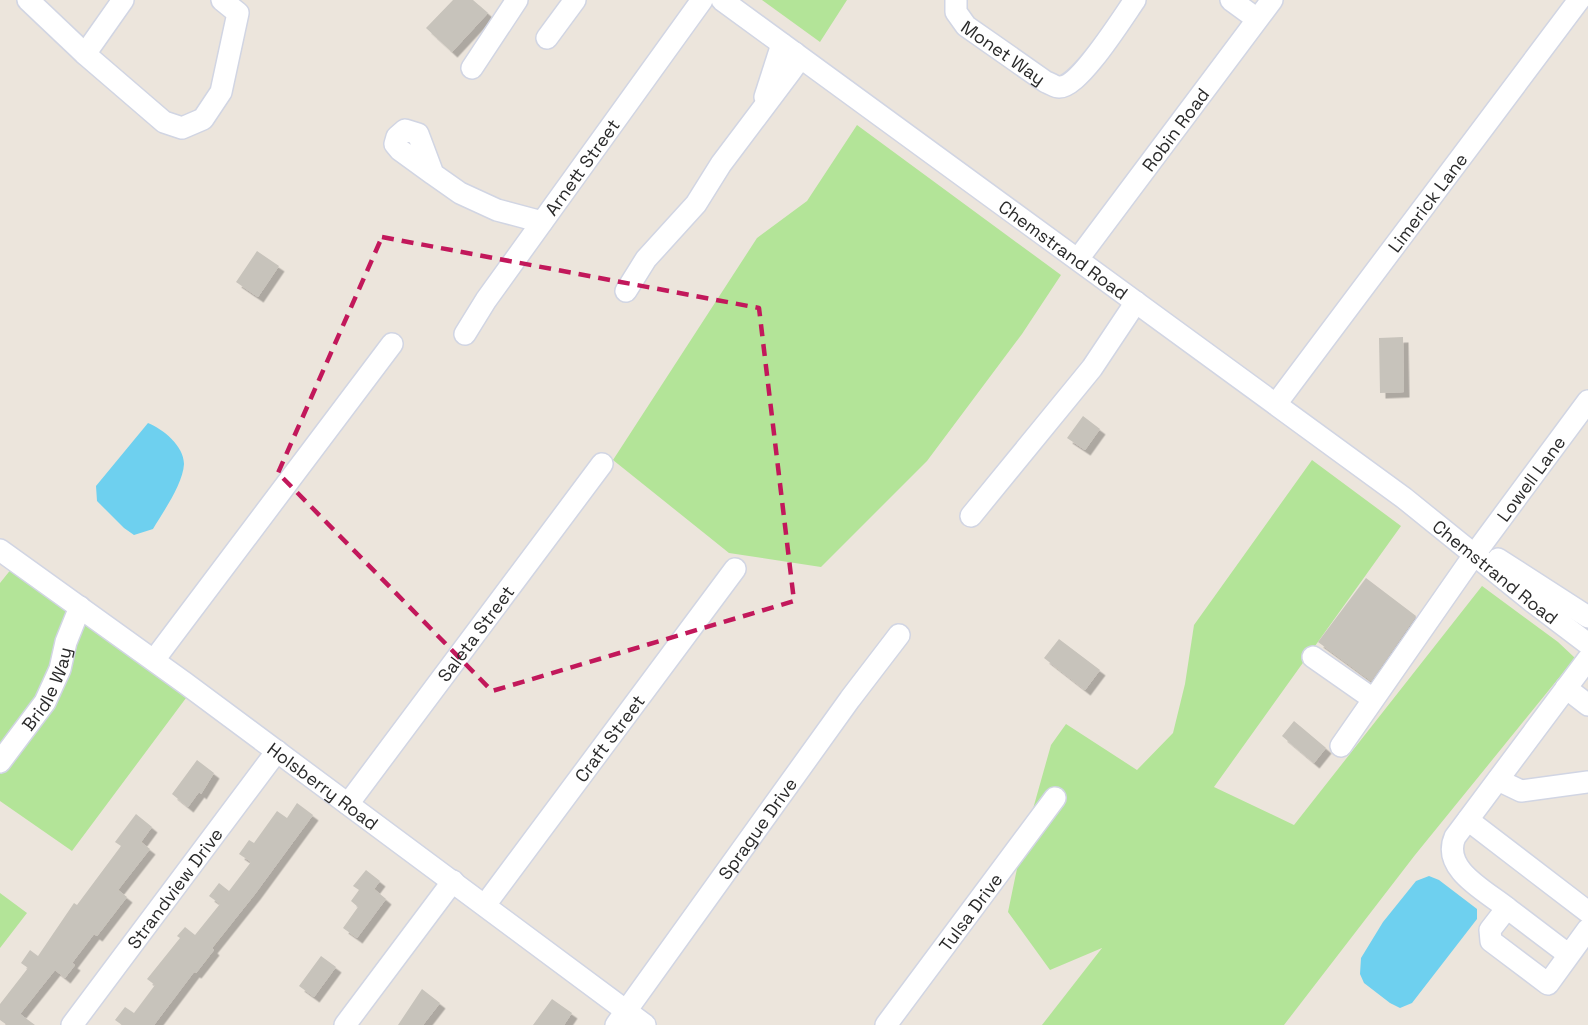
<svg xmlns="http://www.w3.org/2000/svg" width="1588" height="1025" viewBox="0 0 1588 1025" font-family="'Space Grotesk',sans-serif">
  <defs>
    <filter id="shadow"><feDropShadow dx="5.5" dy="5.5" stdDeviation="0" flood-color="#0004"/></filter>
  </defs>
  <rect width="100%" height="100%" fill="#ece5dc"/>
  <path fill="#b3e498" d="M762,0h85l-27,42z
    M857,125l204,150 -39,59 -95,127 -106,106 -92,-14 -116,-93 144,-222 50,-37z
    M1312,460l89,66 -187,261 80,38 188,-239 76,56 17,16 -160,197 -131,170h-242l60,-77 -52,22 -42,-58 11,-53 47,-62 -14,-10 -21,29 20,-71 15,-21 71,46 36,-37 12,-49 9,-59z
    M12,568l177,126 -117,157 -72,-50v-218z
    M0,893l27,20 -27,35z"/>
  <path fill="#6ed0ef" d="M148,423c15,6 36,23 36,41 -1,20 -21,48 -31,65l-19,6 -10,-7 -27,-27 -1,-15z
    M1429,876l10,4 38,29v10l-65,84 -12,5 -10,-5 -26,-20 -4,-9 1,-16 22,-36 33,-41z"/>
  <path fill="#c7c3bb" filter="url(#shadow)" d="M453,0h20l15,13 -36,39 -26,-24z
    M257,251l22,15 -21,31 -22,-15z
    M1403,337l1,55 -24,1 -1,-55z
    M1083,416l17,13 -15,21 -18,-12z
    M1366,578l50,38 -45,65 -53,-39z
    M1059,639l41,31 -15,20 -41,-32z
    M1294,721l32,27 -12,15 -32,-27z
    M197,760l17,13 -13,21 -2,-2 -11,15 -16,-13z
    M297,803l16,12 -58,79 -43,54 2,2 -18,23 -2,-1 -40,53h-32l-7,-5 10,-13 9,6 21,-28 -8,-6 33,-41 -3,-2 8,-9 10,8 25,-31 -11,-8 10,-13 10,8 22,-29 -12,-8 10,-14 5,3 23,-32 10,7z
    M136,814l16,13 -11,15 9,7 -32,41 9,7 -30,39 -3,-2 -22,29 3,2 -10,13 -10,-8 -35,44 15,11h-28l-7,-5v-16l28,-36 -7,-5 9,-13 8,6 36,-53 3,2 44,-59 -6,-4z
    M366,870l14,11 -6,8 12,10 -29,39 -14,-10 15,-21 -7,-6 8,-11 -6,-4z
    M321,956l15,11 -22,30 -15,-11z
    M422,989l18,14 -17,22h-25z
    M552,999l20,14 -8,12h-31z"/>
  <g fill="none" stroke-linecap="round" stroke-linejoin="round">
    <defs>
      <g id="minor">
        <path d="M28,0l57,54"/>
        <path d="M123,0l-38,54 79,68 18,6 21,-9 18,-27 17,-79 -16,-13"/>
        <path id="s1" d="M722,0l682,498 130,105 54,41"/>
        <path id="s2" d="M956,0v12l10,14 80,56c4,1 9,5 13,5 20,1 64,-70 76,-87"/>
        <path d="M1231,0l26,19"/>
        <path d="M547,38l28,-38"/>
        <path d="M472,68l45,-68"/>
        <path d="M765,97l17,-53"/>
        <path d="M433,174l-33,-24 -5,-6 2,-7 8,-7 13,4 15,40 27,19 37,17 45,12"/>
        <path id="s3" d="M1078,259l194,-259"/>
        <path d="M626,291l20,-32 50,-55 25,-40 70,-93 5,-7 -1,-11"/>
        <path id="s4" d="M465,334l21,-34 216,-300"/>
        <path id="s5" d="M1276,404l303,-404"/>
        <path d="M971,516l121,-148 44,-66"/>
        <path id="s6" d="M0,550l185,133 460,342"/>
        <path d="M1498,559l90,58"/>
        <path d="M1313,657l60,42"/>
        <path d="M154,660l238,-316"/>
        <path d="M1566,688l22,17"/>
        <path id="s7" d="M1341,746l133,-191 114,-154"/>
        <path id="s8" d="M0,762l45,-60 15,-33 6,-27 14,-35"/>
        <path d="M1498,780l23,11 67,-9"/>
        <path id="s9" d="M348,804l254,-340"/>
        <path d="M1468,820l120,92"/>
        <path id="s10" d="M485,905l250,-336"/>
        <path d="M1507,908c-21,-17 -66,-39 -52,-71l133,-178"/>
        <path d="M1569,955l-62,-47 -17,22 1,11 57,43 40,-55"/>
        <path id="s11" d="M72,1025l205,-274"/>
        <path d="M345,1025l108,-144"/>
        <path id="s12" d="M616,1025l234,-326 49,-64"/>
        <path id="s13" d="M886,1025l169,-227"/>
      </g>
    </defs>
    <use href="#minor" stroke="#d1d5e3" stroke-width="24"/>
    <use href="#minor" stroke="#fff" stroke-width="21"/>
  </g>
  <path fill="none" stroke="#c2185b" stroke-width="4.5" stroke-dasharray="12 8" stroke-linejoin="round" d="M382,237l377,71 35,293 -302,90 -214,-218z"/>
  <g text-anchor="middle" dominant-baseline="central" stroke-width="5" stroke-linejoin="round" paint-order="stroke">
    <g font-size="18" fill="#2a2a2a" stroke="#fff">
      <text stroke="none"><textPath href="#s2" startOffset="75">Monet Way</textPath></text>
      <text stroke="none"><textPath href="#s3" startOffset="162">Robin Road</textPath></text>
      <text stroke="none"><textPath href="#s4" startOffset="204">Arnett Street</textPath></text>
      <text stroke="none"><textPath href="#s5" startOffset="252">Limerick Lane</textPath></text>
      <text stroke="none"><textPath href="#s1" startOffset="423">Chemstrand Road</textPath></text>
      <text stroke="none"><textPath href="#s7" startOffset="328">Lowell Lane</textPath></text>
      <text stroke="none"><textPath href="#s1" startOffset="962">Chemstrand Road</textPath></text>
      <text stroke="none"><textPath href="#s9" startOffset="213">Saleta Street</textPath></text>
      <text stroke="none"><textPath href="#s8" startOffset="88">Bridle Way</textPath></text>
      <text stroke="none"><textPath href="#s10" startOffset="208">Craft Street</textPath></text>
      <text stroke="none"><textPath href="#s6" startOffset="400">Holsberry Road</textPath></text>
      <text stroke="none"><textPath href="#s12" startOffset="242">Sprague Drive</textPath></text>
      <text stroke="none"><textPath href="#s11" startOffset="171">Strandview Drive</textPath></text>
      <text stroke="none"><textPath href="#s13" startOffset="141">Tulsa Drive</textPath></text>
    </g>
  </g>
</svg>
